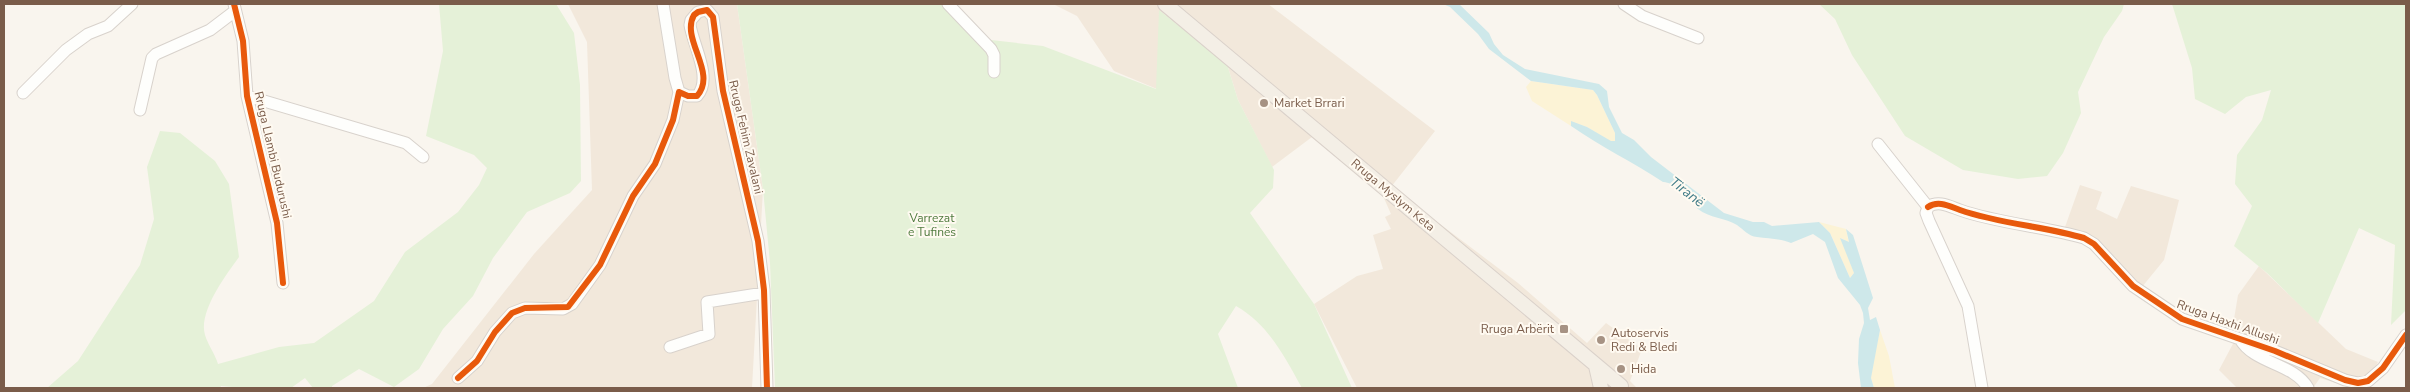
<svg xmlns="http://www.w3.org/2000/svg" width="2410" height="392" viewBox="0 0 2410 392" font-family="'Nunito Sans',sans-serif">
  <rect width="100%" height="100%" fill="#f9f5ee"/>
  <path fill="#f2e8db" d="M568,4h169l26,185 -11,199h-329l9,-4 102,-130 58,-64 -5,-148z
    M1053,4h215l167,127 -44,56 127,96 69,60 19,-20 36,26 -12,32 7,7h-280l-43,-84 43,-28 26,-7 -10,-34 18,-6 -6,-12 6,-3 -8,-18 -71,-59 -40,30 -34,-67 -11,-36 -67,-53 -3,78 -43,-18 -37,-55z
    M2080,185l22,7 -6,17 21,10 14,-33 48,14 -15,60 -22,27 -49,-51 -28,-9z
    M2259,266l87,83 32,13 -13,26h-13l-32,-10 -7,10h-76l-18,-18 24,-45 -9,-6 4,-24z"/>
  <path fill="#e5f1d8" d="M439,4h117l18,29 6,52 1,96 -11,12 -43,19 -34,46 -20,38 -30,33 -24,40 -25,18 -35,-18 -27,17v2h-19l-8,-10 -14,10h-48l-22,-2 -1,2h-173l31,-27 62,-96 14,-46 -7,-52 13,-36 20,2 35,28 14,23 10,73c-13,18 -41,55 -34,78 3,10 10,19 13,29l61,-17 35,-4 60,-42 31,-49 53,-40 21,-27 8,-17 -13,-13 -48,-19 17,-85z
    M737,4h206l31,31 21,11 -4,-6 52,6 113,43 3,-79 68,54 11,36 36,70 -1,18 -23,25 64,91 38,84h-50c-18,-32 -33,-63 -66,-82l-18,28 20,54h-463l-5,-125 -7,-74z
    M1819,4h305l-2,7 -18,26 -26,55 3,21 -18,40 -16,23 -29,3 -55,-9 -58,-34 -53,-81 -17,-36z
    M2172,4h234v306l-15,15 4,-80 -36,-17 -41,95 -51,-50 -33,-27 18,-40 -17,-22 2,-29 25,-35 9,-30 -25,7 -21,17 -30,-15 -3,-31z"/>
  <path fill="#fcf3d6" d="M1531,81l62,9 4,5 18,38v8l-4,1 -24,-15 -16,-5v4l-39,-25 -6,-14z
    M1819,222l27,7 3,14 -8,-5 13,35 -4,5 -20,-45z
    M1880,330l9,26 6,32h-21l-3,-10 2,-15z"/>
  <path fill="#cee8ea" d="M1443,4h16l30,29 5,11 9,11 22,14 74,15 8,7 2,16 13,26 12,7 17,17 73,56 29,9h11l8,4 47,-4 11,11 20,45 4,-5 -14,-35 9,4 -3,-13 7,6 20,63 -5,10 2,12 6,-3 4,13 -9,48 3,10h-13l-3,-25 1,-24 5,-16 -1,-10 -3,-8 -22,-27 -13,-36 -12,-8 -22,9c-12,-5 -22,-4 -34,-6 -9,-1 -13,-7 -20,-12 -11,-7 -28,-7 -39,-16 -4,-3 -1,-2 -4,-6 -5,-7 -23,-22 -31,-21 -30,-20 -62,-35 -92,-56v-5l16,6 24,14h4v-8l-18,-38 -4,-5 -62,-9 -42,-32 -11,-15 -28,-27z"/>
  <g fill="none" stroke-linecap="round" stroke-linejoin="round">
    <defs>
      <path id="minor" d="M234,4l9,37 4,55 30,127 6,60
        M663,4l12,74 4,14
        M948,4l43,45 3,6v17
        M1624,4l18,12 56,22
        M679,92l9,4h9c16,-17 -4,-51 -7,-71l1,-5 7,-8 9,-2 6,7 10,74 35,150 6,49 3,98
        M23,93l43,-43 22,-16 20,-8 24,-22
        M247,96l149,44 10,3 17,14
        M140,110l12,-52 4,-4 54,-24 25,-19
        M1878,144l50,63 -2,6 3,8 39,85 14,82
        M1928,207c10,-7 21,-1 32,3 40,14 83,16 124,28l10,6 39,42 49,33 93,32 70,29 13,3 10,-2 15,-13 23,-33
        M2240,339c14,25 54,24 68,49
        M670,347l39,-13 -2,-32 57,-9
        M458,378l19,-17 18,-29 17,-19 13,-5 38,1 9,-5 28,-39 33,-69 22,-32 18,-44 6,-28"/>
      <path id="major" d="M1165,4l456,382
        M1596,366l5,22"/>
    </defs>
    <use href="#minor" stroke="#d8d2cc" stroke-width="13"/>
    <use href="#major" stroke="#dad1ca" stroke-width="16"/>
    <use href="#minor" stroke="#fefefc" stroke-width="11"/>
    <use href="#major" stroke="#f4efe6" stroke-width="14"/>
    <defs>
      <path id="cycleway" d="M234,4l9,37 4,55 30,127 6,60
        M1928,207c10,-7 21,-1 32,3 40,14 83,16 124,28l10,6 39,42 49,33 93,32 70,29 13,3 10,-2 15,-13 23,-33
        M458,378l19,-17 18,-29 17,-19 13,-5 43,-1 32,-42 33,-69 22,-32 18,-44 6,-28 9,4h9c21,-23 -17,-57 -3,-81l4,-3 9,-2 6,7 10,74 35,150 6,49 3,98"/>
    </defs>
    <use href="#cycleway" stroke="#fffaf1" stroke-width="9"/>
    <use href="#cycleway" stroke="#e8590c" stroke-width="6"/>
  </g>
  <g fill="#a69283" stroke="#fffaf1" stroke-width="2">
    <circle cx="1264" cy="103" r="5"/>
    <rect x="1559" y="324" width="10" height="10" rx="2.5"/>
    <circle cx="1601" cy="340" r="5"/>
    <circle cx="1621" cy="369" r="5"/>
  </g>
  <g text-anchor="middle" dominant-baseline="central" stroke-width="4" stroke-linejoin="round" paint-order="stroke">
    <g font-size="12" fill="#7a5c4a" stroke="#fffaf1" text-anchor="start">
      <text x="1274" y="103">Market Brrari</text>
      <text x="1554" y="329" text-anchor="end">Rruga Arbërit</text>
      <text x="1611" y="333">Autoservis<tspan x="1611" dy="14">Redi &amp; Bledi</tspan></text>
      <text x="1631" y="369">Hida</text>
    </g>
    <g font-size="12" fill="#7a5c4a" stroke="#fffaf1">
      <text transform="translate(746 137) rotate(77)">Rruga Fehim Zavalani</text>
      <text transform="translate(273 155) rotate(77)">Rruga Llambi Budurushi</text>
      <text transform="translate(1393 195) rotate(40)">Rruga Myslym Keta</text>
      <text transform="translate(2228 322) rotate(20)">Rruga Haxhi Allushi</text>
    </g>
    <g font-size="12" fill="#4f7a3e" stroke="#fffaf1">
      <text x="932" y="218">Varrezat<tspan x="932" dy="14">e Tufinës</tspan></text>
    </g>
    <g font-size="14" font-style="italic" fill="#3f7b87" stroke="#fffaf1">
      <text transform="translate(1687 192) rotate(38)">Tiranë</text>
    </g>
  </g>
  <rect width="2410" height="392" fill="none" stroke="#7a5c4a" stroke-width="10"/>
</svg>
